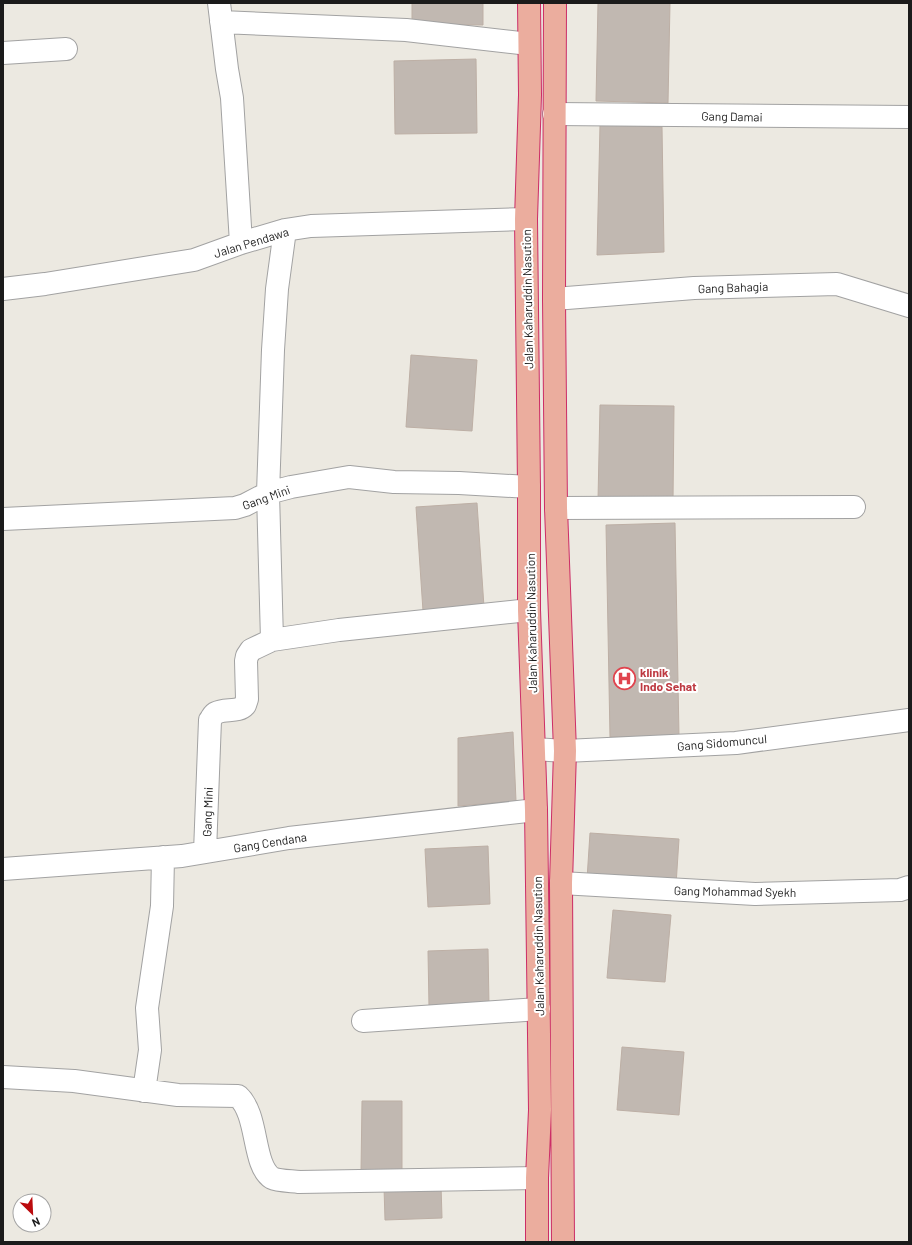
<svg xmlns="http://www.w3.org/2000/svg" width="912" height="1245" viewBox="0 0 912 1245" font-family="Barlow,sans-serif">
  <rect width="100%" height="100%" fill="#ece9e1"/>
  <path fill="#c1b8b1" stroke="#bdafa5" d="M412,3h71v22l-71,-1z
    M598,3h72l-2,100 -72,-2z
    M476,59l1,74 -82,1 -1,-73z
    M600,125l62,2 2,125 -67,3z
    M411,355l66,5 -5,71 -66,-4z
    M600,405l74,1 -1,95 -75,-1z
    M477,503l7,104 -61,4 -7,-104z
    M675,523l4,213 -69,1 -4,-212z
    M513,732l3,69 -58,5v-68z
    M590,833l89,6 -3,46 -89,-6z
    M488,846l2,58 -62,3 -3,-58z
    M613,910l58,5 -6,67 -58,-4z
    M488,949l1,57 -60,1 -1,-56z
    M622,1047l62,5 -5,63 -62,-5z
    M362,1101h40v71h-41z
    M441,1185l1,33 -57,2 -1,-33z"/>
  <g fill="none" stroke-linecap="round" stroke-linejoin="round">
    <defs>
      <path id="minor" d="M219,3l8,66 5,29 9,145
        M221,22l185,8 123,14
        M3,53l63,-4
        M554,114l355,3
        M3,289l42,-5 149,-24 47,-17 44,-13 26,-4 215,-7
        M554,299l140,-11 143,-4 72,22
        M556,508l298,-1
        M3,519l232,-11 10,-3 23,-12 23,-6 58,-10 45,5 65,1 70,4
        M272,640l-4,-147 5,-143 4,-61 8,-59
        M534,749l31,2 171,-8 173,-23
        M205,852l5,-132c2,-2 3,-6 6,-7 9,-5 22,0 29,-8l2,-6 -1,-38 1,-5 4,-6 21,-10 67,-10 190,-20
        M3,869l179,-13 107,-18 247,-28
        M561,883l194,11 145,-4 9,-3
        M363,1021l176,-12
        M3,1077l71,4 104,14 60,1c21,19 14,69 34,82 6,3 20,3 27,4l238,-4
        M144,1091l6,-41 -3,-42 15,-102 1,-49"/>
      <path id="trunk" d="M529,3l1,92 -4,124 3,268v123l7,200 4,300 -3,68v64
        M555,3l-1,296 2,209 9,243 -4,132 2,359"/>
    </defs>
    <use href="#minor" stroke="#a2a2a2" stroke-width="24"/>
    <use href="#trunk" stroke="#cc2d66" stroke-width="24"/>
    <use href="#minor" stroke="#fff" stroke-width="22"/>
    <use href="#trunk" stroke="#ebad9e" stroke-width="22"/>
  </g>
  <defs>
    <symbol id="hospital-ring" viewBox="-11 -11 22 22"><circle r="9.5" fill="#fff" stroke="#e0444e" stroke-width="1.5"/><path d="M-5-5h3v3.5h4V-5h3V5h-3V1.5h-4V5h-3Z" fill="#e0444e"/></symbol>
  </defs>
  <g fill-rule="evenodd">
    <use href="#hospital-ring" x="612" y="666" width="25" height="25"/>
  </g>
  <g text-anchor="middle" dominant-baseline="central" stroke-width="4" stroke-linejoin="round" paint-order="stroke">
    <g font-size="12" fill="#1b1b1b" stroke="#fff">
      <text transform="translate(732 116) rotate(1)">Gang Damai</text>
      <text transform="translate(251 242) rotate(-17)">Jalan Pendawa</text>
      <text transform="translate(733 287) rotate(-2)">Gang Bahagia</text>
      <text transform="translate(527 299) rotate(-91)">Jalan Kaharuddin Nasution</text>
      <text transform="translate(266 497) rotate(-20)">Gang Mini</text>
      <text transform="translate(531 623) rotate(-91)">Jalan Kaharuddin Nasution</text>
      <text transform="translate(722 742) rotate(-5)">Gang Sidomuncul</text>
      <text transform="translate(207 812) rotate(-88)">Gang Mini</text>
      <text transform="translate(270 842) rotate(-9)">Gang Cendana</text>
      <text transform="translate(735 891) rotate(1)">Gang Mohammad Syekh</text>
      <text transform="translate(538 946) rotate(-91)">Jalan Kaharuddin Nasution</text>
    </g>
    <g font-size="12" font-weight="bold" fill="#be3a42" stroke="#fff" text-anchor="start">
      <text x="640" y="672">klinik<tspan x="640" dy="14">Indo Sehat</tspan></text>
    </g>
  </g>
  <rect width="912" height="1245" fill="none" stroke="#1b1b1b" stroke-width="8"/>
  <g transform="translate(32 1213) rotate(156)"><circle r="19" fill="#ffffff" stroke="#a4a4a4"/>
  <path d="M0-3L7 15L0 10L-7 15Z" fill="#bb0b0e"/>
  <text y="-6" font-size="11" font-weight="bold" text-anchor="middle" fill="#1b1b1b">N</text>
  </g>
</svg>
